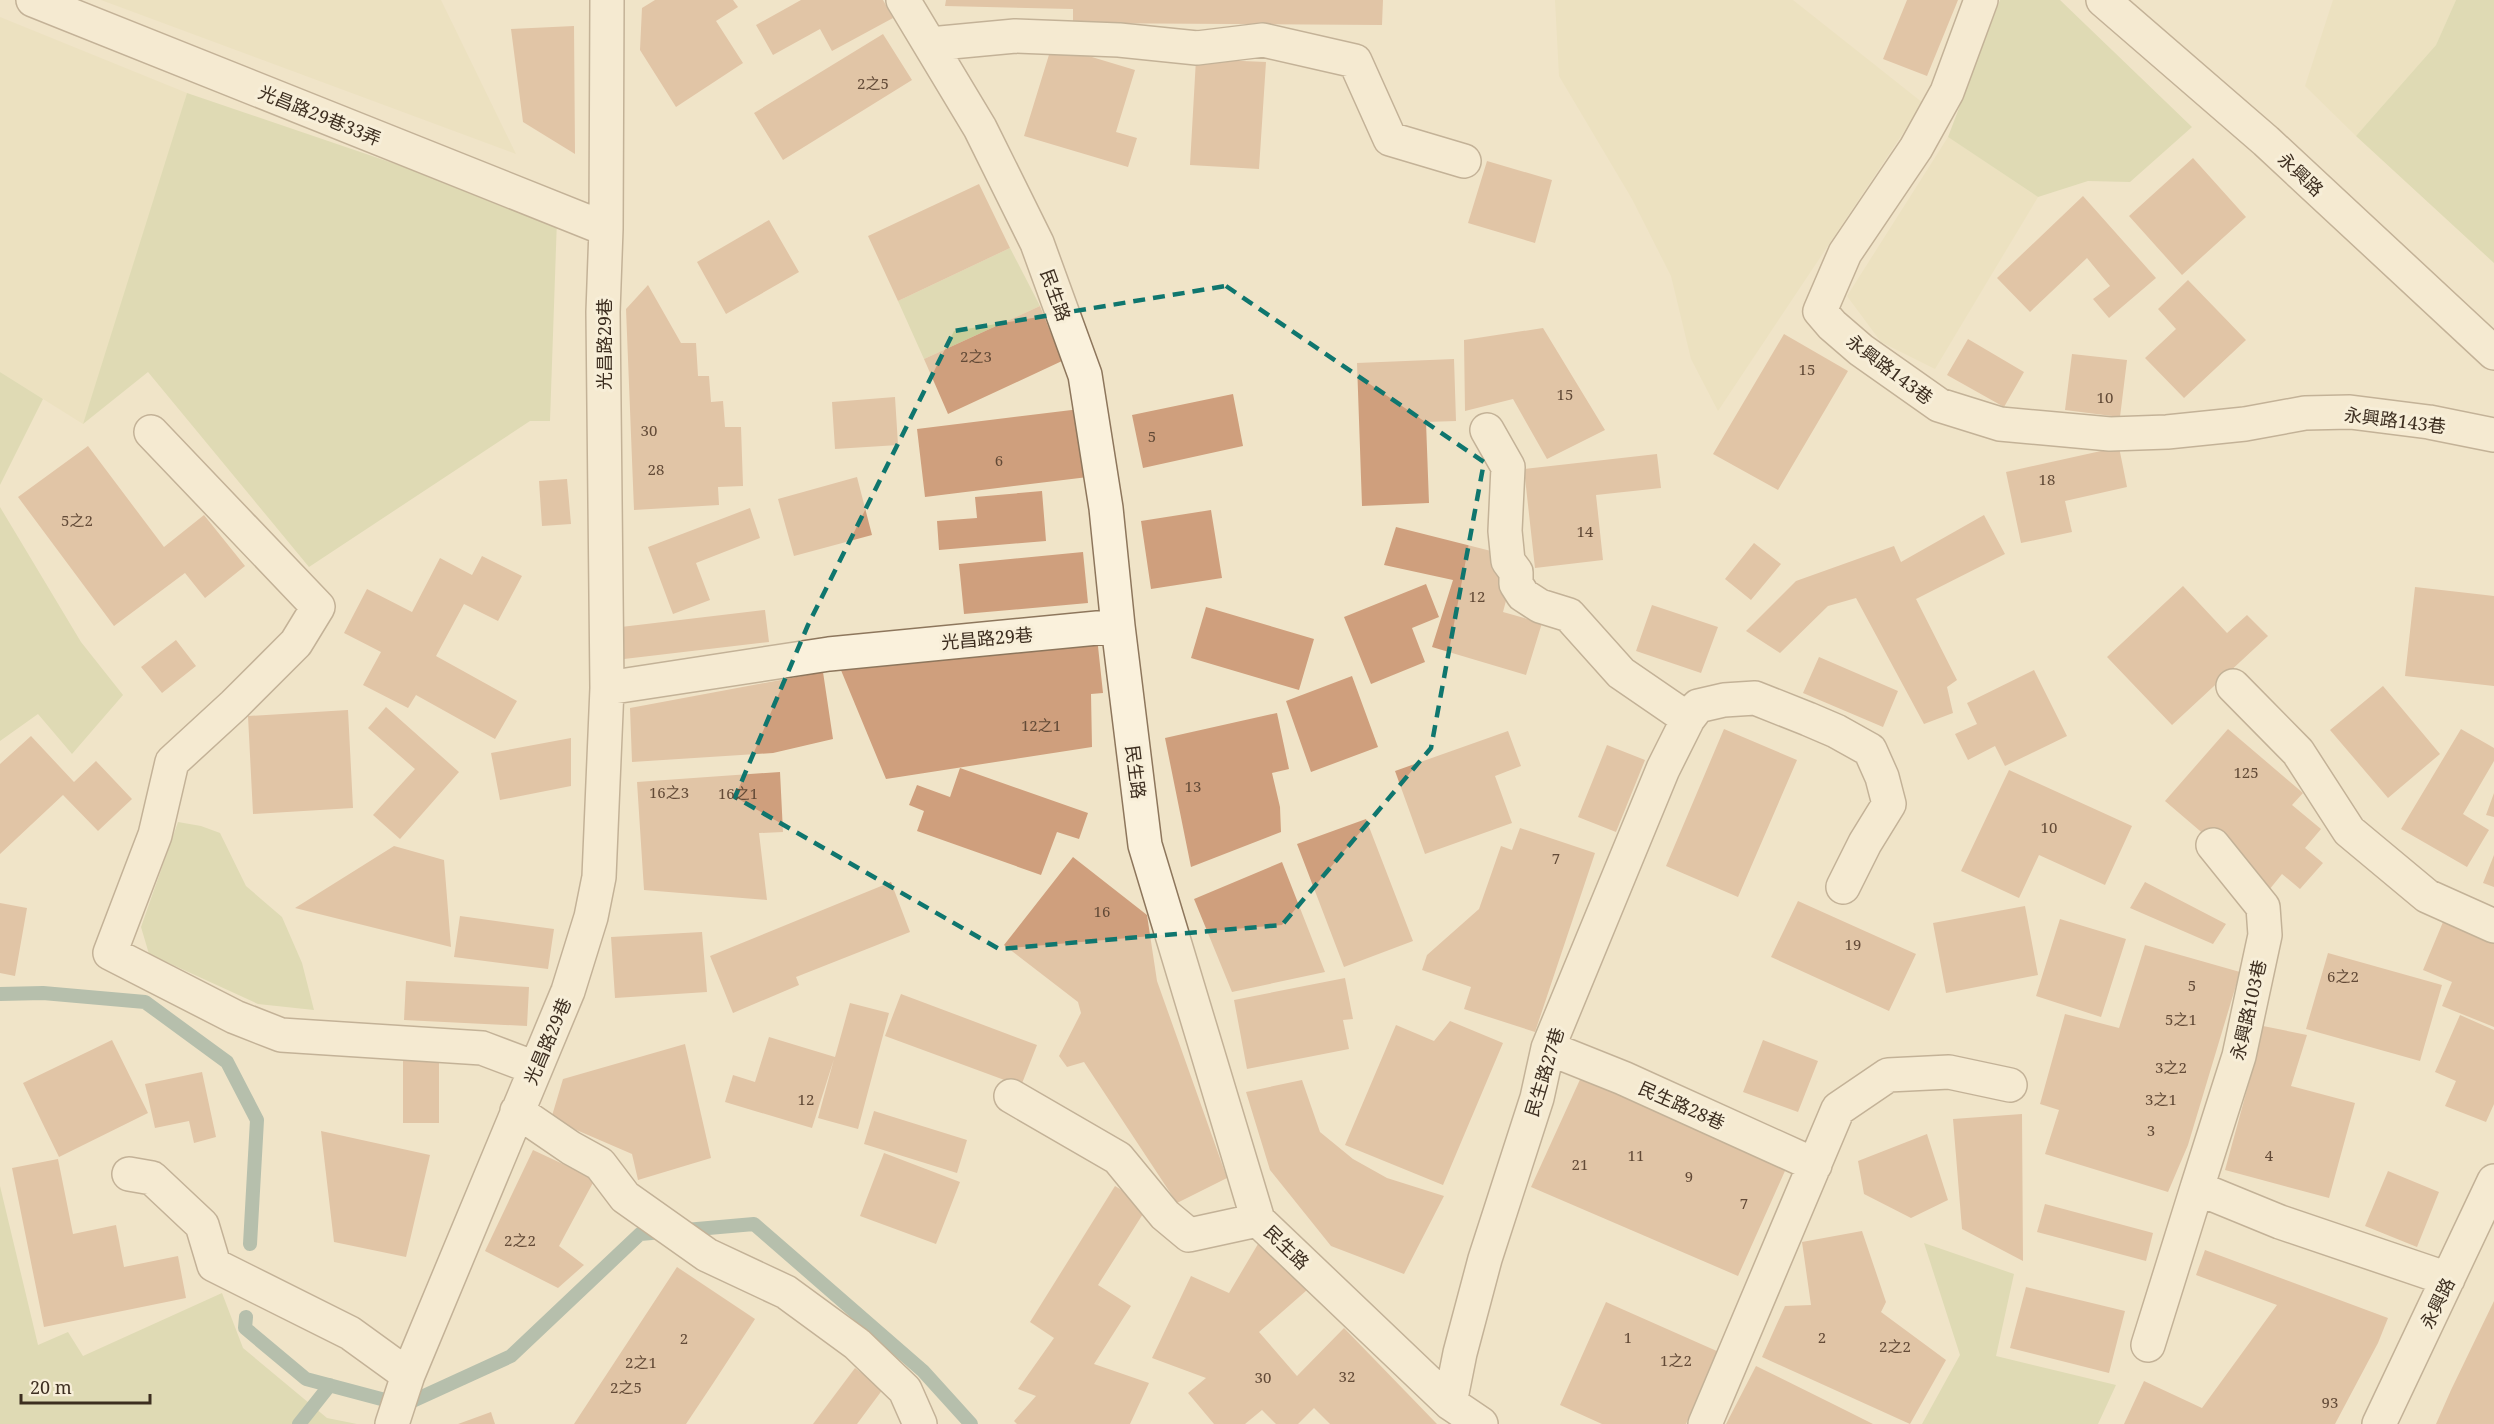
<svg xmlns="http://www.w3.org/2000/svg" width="2494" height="1424" viewBox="0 0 2494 1424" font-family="'Noto Serif','Noto Sans TC',serif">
  <rect width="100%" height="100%" fill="#f0e4c8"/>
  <path fill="#e6deb5" d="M101,0h340l75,154z
    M1555,0h238l130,103 -205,308 -27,-52 -20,-83 -39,-77 -73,-123z
    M2333,0h123l-20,45 -80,91 -51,-50z
    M0,17l187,76 -44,151 -60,180 -83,-52z
    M1948,137l90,60 -103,172 -54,-27 -34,-46z"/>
  <path fill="#c9cf9b" d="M2000,0h60l132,127 -62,55 -42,-1 -50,16 -90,-60z
    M2456,0h38v263l-138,-127 80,-91z
    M187,93l370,126 -7,202h-20l-221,146 -161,-195 -65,52z
    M1010,248l30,58 -116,53 -26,-58z
    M0,372l43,27 -43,86z
    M0,507l81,135 42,53 -51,59 -34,-40 -38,27z
    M178,822l23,4 19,7 26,53 36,31 20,46 12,47 -56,-6 -109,-50 -8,-27z
    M0,1186l38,159 30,-13 15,24 139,-63 21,55 84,70 30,6h-357z
    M1924,1243l90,31 -18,82 120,29 -18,39h-176l38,-69z"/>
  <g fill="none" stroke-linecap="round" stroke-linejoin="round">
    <path stroke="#6f938a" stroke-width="14" d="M0,994l43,-1 102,9 82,60 30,58 -7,124
      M246,1317l-1,11 61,51 98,26 107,-49 129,-122 114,-10 169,147 48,53
      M299,1424l31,-39"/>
  </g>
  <path fill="#cf9f7d" d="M655,0h78l5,7 -22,14 27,42 -67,44 -36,-57 2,-42z
    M801,0h82l10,18 -61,33 -12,-22 -47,26 -17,-30z
    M946,0h437l-1,25 -309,-2v-14l-128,-3z
    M1907,0h51l-31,76 -44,-17z
    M574,26l1,128 -52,-32 -12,-93z
    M883,34l29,46 -129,80 -29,-47z
    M1052,45l83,25 -19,62 21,6 -9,29 -104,-31z
    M1196,59l70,3 -7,107 -69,-4z
    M2193,158l53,59 -64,58 -53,-59z
    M1487,161l65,19 -17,63 -67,-20z
    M979,184l31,64 -112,53 -30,-65z
    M2083,196l73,82 -47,40 -16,-19 17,-13 -23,-28 -57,54 -33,-34z
    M769,220l30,52 -73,42 -29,-52z
    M2188,280l58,60 -62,58 -39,-40 31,-29 -18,-20z
    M648,285l33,58h15l2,33h11l2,26 12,-1 2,26h16l2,59 -25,1 1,18 -85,5 -8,-201z
    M1040,306l22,55 -114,53 -24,-55z
    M1543,328l62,102 -58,29 -34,-60 -48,12 -1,-71z
    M1784,334l64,37 -70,119 -65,-36z
    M1968,339l56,33 -20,35 -57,-32z
    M2072,354l55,6 -7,57 -55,-7z
    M1454,359l2,62 -30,1 3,81 -67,3 -5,-143z
    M1233,394l10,52 -100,22 -11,-53z
    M895,397l3,48 -63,4 -3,-47z
    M1080,409l8,68 -163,20 -8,-68z
    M88,446l76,101 40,-32 41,51 -40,32 -20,-25 -71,53 -96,-129z
    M2119,447l8,40 -62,14 7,31 -51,11 -15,-71z
    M1657,454l4,34 -65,7 7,65 -68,8 -11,-99z
    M857,477l15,58 -78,21 -16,-57z
    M567,479l4,45 -29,2 -3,-45z
    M1042,491l4,50 -107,9 -2,-29 40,-3 -2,-21z
    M750,508l10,30 -64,25 14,37 -37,14 -25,-67z
    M1211,510l11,68 -71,11 -10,-68z
    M1984,515l21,39 -89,45 41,81 -10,7 6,26 -29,11 -68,-126 -28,8 -48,47 -34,-22 50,-50 98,-35 7,16z
    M1396,527l99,25 12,45 -4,15 39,11 -16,52 -94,-28 21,-67 -69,-15z
    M1754,543l27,21 -30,36 -26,-21z
    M1083,552l5,51 -124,11 -5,-50z
    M482,556l40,20 -24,45 -34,-17 -28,52 81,45 -22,38 -79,-44 -8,13 -45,-23 18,-33 -37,-19 23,-44 45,23 28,-54 32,17z
    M1426,584l13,33 -27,11 13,34 -54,22 -27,-67z
    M2183,586l44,47 20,-18 21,21 -96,89 -65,-68z
    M2415,587l79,9v90l-89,-10z
    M1652,605l66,22 -17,46 -65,-22z
    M1206,607l108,32 -15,51 -108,-32z
    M765,610l4,32 -145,17 -3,-32z
    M1097,637l6,56 -12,1 1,53 -206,32 -48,-116z
    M176,640l20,26 -34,27 -21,-26z
    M1819,657l79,34 -15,36 -80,-34z
    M2034,670l33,66 -62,30 -10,-20 -27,14 -13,-26 22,-10 -10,-21z
    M823,672l10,67 -60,14 -141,9 -2,-54z
    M1352,676l26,71 -67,25 -25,-71z
    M2383,686l57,68 -52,44 -58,-68z
    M386,707l73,65 -59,67 -27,-24 42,-46 -47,-41z
    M348,710l5,98 -100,6 -5,-98z
    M1277,713l12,56 -17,4 8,34 1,25 -90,35 -26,-129z
    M1724,729l73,31 -59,137 -72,-31z
    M2228,729l75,64 -11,12 29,24 -16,19 18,15 -23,26 -18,-15 -13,16 -104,-89z
    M2461,729l33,19v13l-31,53 26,16 -22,37 -66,-38z
    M1508,731l13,35 -26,10 17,47 -87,31 -30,-83z
    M31,736l43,46 22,-21 36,38 -34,32 -35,-36 -63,59v-90z
    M571,738v48l-71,14 -9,-47z
    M1607,745l38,15 -29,72 -38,-15z
    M960,768l128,45 -9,26 -22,-7 -16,43 -124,-44 7,-20 -15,-6 8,-20 33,12z
    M2009,770l123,56 -27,59 -66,-30 -20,43 -58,-27z
    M780,772l3,60 -24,1 8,67 -123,-10 -7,-108z
    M2494,793v24l-8,-2z
    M1366,819l47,122 -69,26 -47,-123z
    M1520,828l75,25 -60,179 -71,-23 7,-22 -49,-17 5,-15 52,-46 22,-63 11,4z
    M394,846l50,14 7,87 -156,-39z
    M2494,855v32l-11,-4z
    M1073,857l74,58 10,66 70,197 -50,25 -93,-141 -17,5 -8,-11 22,-43 -3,-11 -74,-57z
    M1282,862l43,110 -93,20 -38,-93z
    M891,882l19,50 -114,45 3,8 -66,28 -23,-57z
    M2145,882l81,42 -13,20 -83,-36z
    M1798,901l118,53 -27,57 -118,-54z
    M0,903l27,5 -12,68 -15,-3z
    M2025,906l13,69 -92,18 -13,-70z
    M460,916l94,13 -6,40 -94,-12z
    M2060,919l66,20 -25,78 -65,-21z
    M2443,922l51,20v85l-52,-21 10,-24 -29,-12z
    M702,932l5,60 -92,6 -4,-61z
    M2145,945l95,27 -52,173 -20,47 -123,-38 14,-44 -19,-6 25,-90 54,14z
    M2328,953l114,32 -22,76 -114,-32z
    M1345,978l8,41 -10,1 6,29 -102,20 -13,-69z
    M406,981l123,6 -2,39 -123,-6z
    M901,994l136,51 -16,41 -136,-50z
    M850,1003l39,10 -31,116 -40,-11 16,-59 -22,69 -87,-26 8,-27 22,7 14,-45 66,20z
    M2460,1015l34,15v74l-8,18 -41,-16 11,-25 -21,-9z
    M1450,1021l53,22 -60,142 -98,-40 51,-120 38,16z
    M2258,1025l49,10 -16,51 64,17 -26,95 -104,-28 26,-95z
    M112,1040l36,73 -89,44 -36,-74z
    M1763,1040l55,21 -20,51 -55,-20z
    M685,1044l26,114 -73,22 -6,-26 -81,-35 12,-40z
    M439,1056v67h-36v-66z
    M202,1072l14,65 -22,6 -5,-22 -34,7 -10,-44z
    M1583,1073l206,89 -51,114 -207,-89z
    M1302,1080l18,52 33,27 34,19 57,18 -40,78 -73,-28 -61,-76 -24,-78z
    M874,1111l93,29 -10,33 -93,-29z
    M2022,1114l1,147 -61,-32 -9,-110z
    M321,1131l109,24 -24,102 -72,-15z
    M1927,1134l21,66 -37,18 -47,-24 -6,-33z
    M533,1150l62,29 -36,67 25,19 -26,23 -73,-37z
    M884,1153l76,29 -24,62 -76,-28z
    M58,1159l15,75 43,-9 8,42 54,-11 8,42 -142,29 -32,-159z
    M2388,1171l51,21 -22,55 -52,-21z
    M1115,1186l33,20 -50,79 33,21 -37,58 55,19 -19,41h-113l-3,-3 22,-25 -18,-7 36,-51 -24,-16z
    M2045,1204l108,29 -7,28 -109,-29z
    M1862,1231l24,71 -5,10 65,48 -36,64 -148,-67 23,-51 26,-1 -9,-63z
    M1258,1244l49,46 -48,42 38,44 47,-48 93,96h-107l-16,-16 -16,16h-22l-14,-14 -17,14h-31l-26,-31 18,-15 -54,-20 39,-82 38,17z
    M2205,1250l183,68 -10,25 -43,81h-211l20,-43 58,27 75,-103 -81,-30z
    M677,1267l78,52 -41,63 -28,42h-112z
    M2026,1287l99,24 -16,62 -99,-25z
    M2494,1301v123h-58l15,-34z
    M1606,1302l113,50 -33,72h-84l-42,-19z
    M1756,1366l79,39 38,19h-147z
    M855,1368l28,21 -26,35h-44z
    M491,1412l4,12h-37z"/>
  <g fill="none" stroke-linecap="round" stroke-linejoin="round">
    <defs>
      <path id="minor" d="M33,0l573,229
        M903,0l77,128 57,115 48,132 21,133 12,118 27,219 113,375 192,183 31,21
        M1981,0l-34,92 -31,56 -71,105 -25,58 12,14 29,25 78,55 61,19 110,10 57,-2 78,-8 60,-11 45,-1 79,10 65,13
        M2103,0l163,141 228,212
        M930,44l85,-8 104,4 78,8 66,-8 92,21 35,78 74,22
        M1487,430l21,37 -3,64 3,30 8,11v12l7,11 17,11 29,9 52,58 67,46
        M151,432l167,175 -22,36 -62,62 -62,57 -17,73 -45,118 125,64 46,18 201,13 53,20
        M2233,686l65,66 51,79 78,65 67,30
        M607,688l222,-34 289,-28
        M1548,1048l75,30 192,87
        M1011,1096l107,62 47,57 24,20 69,-15
        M517,1111l54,37 29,16 25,33 82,58 79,37 71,52 48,46 15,34
        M129,1174l23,4 50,47 12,40 136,68 58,42
        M2197,1188l42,-132 26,-121 -2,-28 -50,-62
        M2148,1345l49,-157 83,34 168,57
        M1450,1403l10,-50 25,-94 52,-161 11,-50 115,-279 25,-50 10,-13 26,-6 31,-2 53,21 28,12 34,19 12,27 7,27 -24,39 -22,44
        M392,1424l16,-49 160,-384 23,-74 8,-40 8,-189 -4,-376 3,-83 1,-229
        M1705,1424l133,-315 50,-34 61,-3 61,13
        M2379,1424l115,-243"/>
    </defs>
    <use href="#minor" stroke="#8d765c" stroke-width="36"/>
    <use href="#minor" stroke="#faf1dc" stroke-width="33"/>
  </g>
  <path d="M0 0H2494V1424H0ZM1226,286l258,176 -53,286 -149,177 -283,24 -264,-152 73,-172 146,-294z" fill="#f0e4c8" fill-opacity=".55" fill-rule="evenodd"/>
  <path fill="none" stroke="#0f766e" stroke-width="4.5" stroke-dasharray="12 8" stroke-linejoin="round" d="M1226,286l258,176 -53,286 -149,177 -283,24 -264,-152 73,-172 146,-294z"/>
  <g text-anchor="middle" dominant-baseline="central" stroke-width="6" stroke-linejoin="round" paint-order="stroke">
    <g font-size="15" fill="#624a37">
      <text x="873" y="83">2之5</text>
      <text x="976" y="356">2之3</text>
      <text x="1807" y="369">15</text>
      <text x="1565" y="394">15</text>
      <text x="2105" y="397">10</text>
      <text x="649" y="430">30</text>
      <text x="1152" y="436">5</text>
      <text x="999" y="460">6</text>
      <text x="656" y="469">28</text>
      <text x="2047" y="479">18</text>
      <text x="77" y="520">5之2</text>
      <text x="1585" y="531">14</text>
      <text x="1477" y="596">12</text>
      <text x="1041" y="725">12之1</text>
      <text x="2246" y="772">125</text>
      <text x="1193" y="786">13</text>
      <text x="669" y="792">16之3</text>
      <text x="738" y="793">16之1</text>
      <text x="2049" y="827">10</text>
      <text x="1556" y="858">7</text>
      <text x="1102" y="911">16</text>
      <text x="1853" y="944">19</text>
      <text x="2343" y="976">6之2</text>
      <text x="2192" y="985">5</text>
      <text x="2181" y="1019">5之1</text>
      <text x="2171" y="1067">3之2</text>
      <text x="806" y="1099">12</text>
      <text x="2161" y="1099">3之1</text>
      <text x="2151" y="1130">3</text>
      <text x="1636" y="1155">11</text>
      <text x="2269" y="1155">4</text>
      <text x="1580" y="1164">21</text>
      <text x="1689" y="1176">9</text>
      <text x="1744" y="1203">7</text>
      <text x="520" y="1240">2之2</text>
      <text x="1628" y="1337">1</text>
      <text x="1822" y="1337">2</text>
      <text x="684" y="1338">2</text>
      <text x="1895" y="1346">2之2</text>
      <text x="1676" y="1360">1之2</text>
      <text x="641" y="1362">2之1</text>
      <text x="1347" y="1376">32</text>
      <text x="1263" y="1377">30</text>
      <text x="626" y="1387">2之5</text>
      <text x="2330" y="1402">93</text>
    </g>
    <g font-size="18" fill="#3d2e20" stroke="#f7eed8">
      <text transform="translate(320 115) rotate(22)">光昌路29巷33弄</text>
      <text transform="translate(2301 174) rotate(43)">永興路</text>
      <text transform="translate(1056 295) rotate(70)">民生路</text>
      <text transform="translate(604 344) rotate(-90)">光昌路29巷</text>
      <text transform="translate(1890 369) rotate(37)">永興路143巷</text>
      <text transform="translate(2395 420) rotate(7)">永興路143巷</text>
      <text transform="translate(987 638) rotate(-5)">光昌路29巷</text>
      <text transform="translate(1136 772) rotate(83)">民生路</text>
      <text transform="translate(2248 1010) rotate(-77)">永興路103巷</text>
      <text transform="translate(547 1041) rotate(-67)">光昌路29巷</text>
      <text transform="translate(1544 1072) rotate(-73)">民生路27巷</text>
      <text transform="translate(1682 1105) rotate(24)">民生路28巷</text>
      <text transform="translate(1287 1247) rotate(44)">民生路</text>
      <text transform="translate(2437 1303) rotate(-64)">永興路</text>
    </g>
  </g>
  <path d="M21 1394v9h129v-9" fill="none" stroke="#3d2e20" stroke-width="3"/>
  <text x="30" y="1394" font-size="18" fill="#3d2e20" stroke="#f7eed8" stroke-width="4.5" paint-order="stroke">20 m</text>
</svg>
